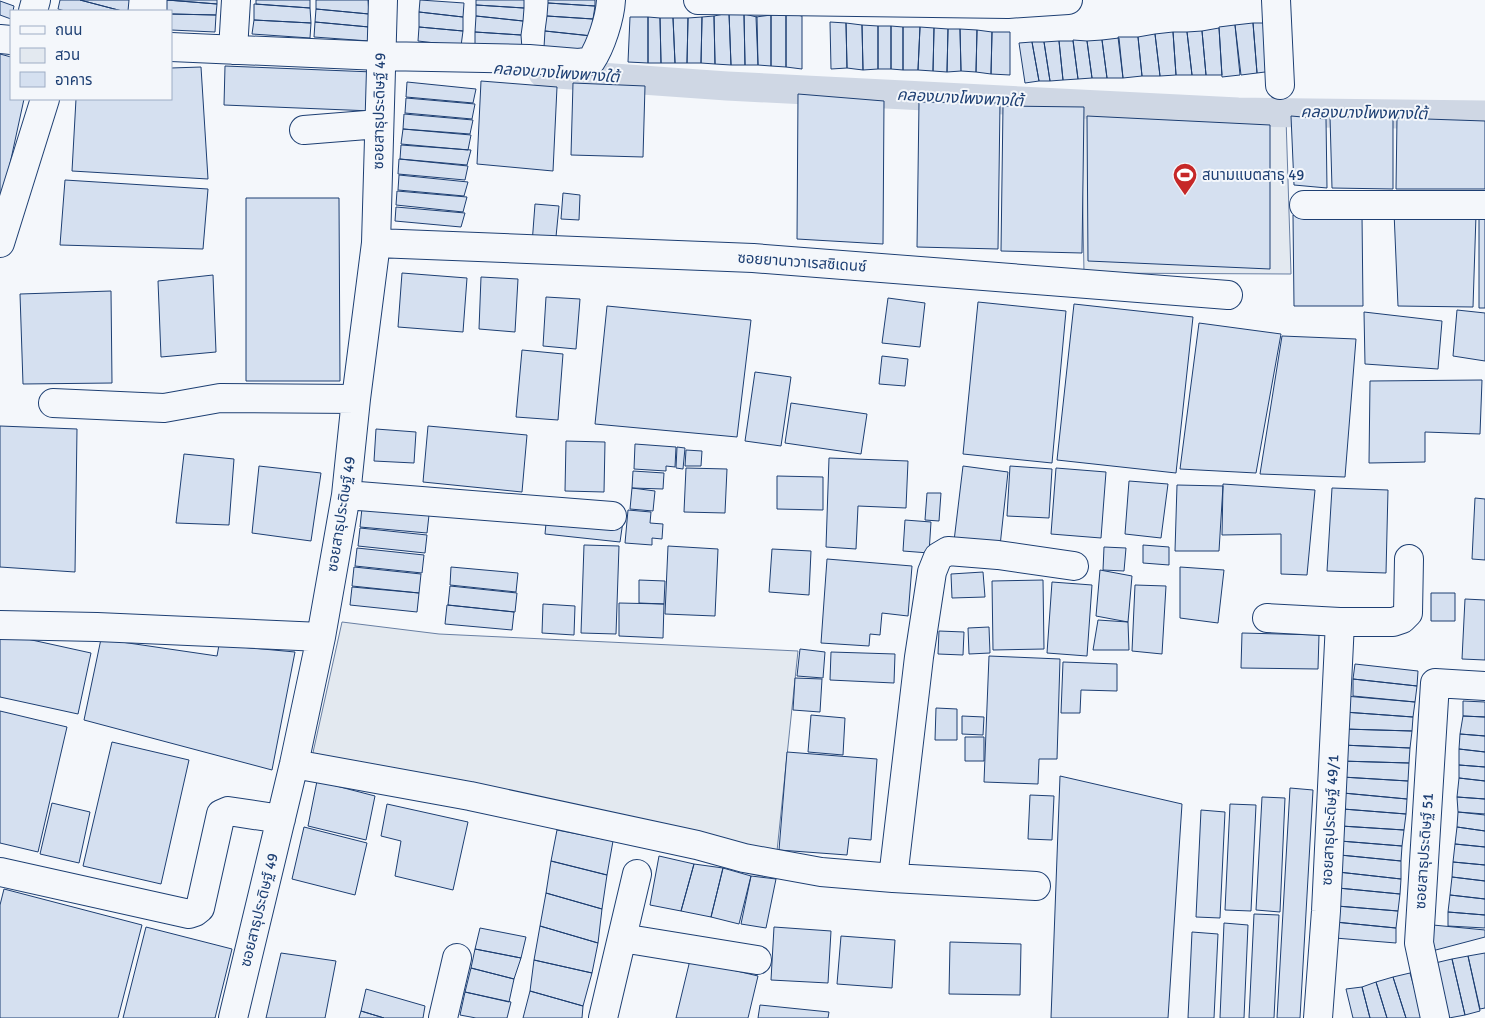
<svg xmlns="http://www.w3.org/2000/svg" width="1485" height="1018" viewBox="0 0 1485 1018" font-family="Signika,'Noto Sans Thai',sans-serif">
  <rect width="100%" height="100%" fill="#f4f7fb"/>
  <path fill="#e3e9f0" stroke="#687fa3" d="M1081,111l205,7 5,156 -207,-1z
    M342,622l97,12 359,17 -21,200 -465,-94z"/>
  <g fill="none" stroke-linecap="round" stroke-linejoin="round">
    <path stroke="#cfd7e4" stroke-width="29" d="M543,73l184,13 511,26 247,3"/>
  </g>
  <path fill="#d5e0f0" stroke="#1d3f73" d="M60,0h20l42,11h-57l-7,-2z
    M80,0h49l-1,11h-6z
    M167,0l50,4 -1,11 -45,-1v-3h-4z
    M167,0h50v4z
    M256,0h54v8l-54,-4z
    M316,0h52l1,14 -53,-5z
    M420,0l44,3 -1,14 -44,-5z
    M476,0h48v8l-48,-3z
    M548,0h47v6l-47,-3z
    M0,1l14,5 -1,5h-2v8l-11,-4z
    M548,3l47,3 -2,13 -46,-3z
    M254,4l56,4 1,15 -57,-3z
    M476,5l48,3 -1,13 -47,-5z
    M316,9l53,5v13l-54,-5z
    M419,12l44,5v14l-44,-4z
    M729,13l15,1 1,51h-14z
    M729,13l2,52 -16,-1 -1,-48z
    M786,13l16,3v53l-16,-2z
    M786,13v54l-15,-1v-51z
    M171,14l45,1 -1,17 -44,-2z
    M744,14l13,3 1,48h-13z
    M771,15v51l-13,-1 -2,-48z
    M476,16l47,5 -2,14 -46,-3z
    M547,16l46,3v17l-48,-5z
    M714,16l1,48 -14,-1 1,-46z
    M630,17h18v46l-20,-1z
    M648,17l12,1 1,45h-13z
    M702,17l-1,46h-14l1,-45z
    M660,18h13l2,45h-14z
    M673,18h15l-1,45h-12z
    M254,20l57,3 -1,15 -58,-4z
    M315,22l54,5v14l-55,-4z
    M830,22l16,1 1,45 -16,1z
    M846,23l16,2 1,45 -16,-2z
    M1253,23h17l3,48 -16,2z
    M1253,23l4,50 -16,2 -6,-50z
    M862,25l16,1v43l-15,1z
    M1235,25l5,50 -18,2 -3,-50z
    M878,26h13v43h-13z
    M891,26l12,1v43l-12,-1z
    M419,27l44,4 -2,15 -43,-5z
    M903,27h17l-2,43h-15z
    M920,27l14,1 -1,43 -15,-1z
    M934,28l14,1 -1,43 -14,-1z
    M1219,28l3,47h-16l-4,-44z
    M948,29h12l1,42 -14,1z
    M960,29l17,1 -1,42 -15,-1z
    M977,30l15,2 -1,42 -15,-2z
    M545,31l46,5 -2,15 -45,-4z
    M1202,31l4,44h-14l-5,-43z
    M475,32l46,3 1,14 -47,-3z
    M992,32h18v43l-19,-1z
    M1173,32h14l5,43h-16z
    M1173,32l3,43 -16,1 -5,-42z
    M1155,34l5,42h-18l-4,-39z
    M1118,37h20l4,39 -19,2z
    M1119,38l4,40h-16l-5,-38z
    M1073,40l14,1 5,37 -14,1z
    M1102,40l5,38h-15l-5,-37z
    M1059,41h14l5,38 -15,1z
    M1059,41l4,39 -13,1 -6,-39z
    M1032,42h12l6,39h-11z
    M1032,42l7,39 -14,2 -6,-40z
    M0,54l11,3v42h13l-24,111z
    M225,66l148,6 -1,39 -148,-6z
    M201,67l7,112 -136,-8 4,-72h95v-31z
    M481,81l76,6 -4,84 -76,-7z
    M407,82l69,7 -3,14 -67,-6z
    M573,83l72,3 -2,71 -72,-2z
    M798,94l86,7 -1,143 -86,-5z
    M406,98l69,6 -3,15 -67,-6z
    M919,102l81,1 -2,146 -81,-2z
    M1003,106l81,1 -2,146 -81,-2z
    M404,114l69,6 -3,14 -67,-5z
    M1087,116l183,9v144l-182,-8z
    M1291,116l35,3 1,69 -33,-3z
    M1330,117h63v72l-61,-1z
    M1397,118l88,3v68h-89z
    M403,129l68,6 -3,15 -67,-6z
    M401,145l70,5 -4,15 -67,-6z
    M399,159l69,7 -3,14 -67,-6z
    M399,175l69,7 -4,14 -66,-6z
    M65,180l143,9 -5,60 -143,-4z
    M397,191l70,6 -4,15 -67,-7z
    M563,193l17,2 -1,25 -18,-1z
    M246,198h93l1,183h-94z
    M535,204l24,2 -4,41 -23,-3z
    M396,207l69,6 -4,14 -66,-6z
    M1479,211h6v97h-6z
    M1394,212l82,3 -3,92 -75,-1z
    M1293,215h69l1,91h-69z
    M402,273l65,5 -4,54 -65,-5z
    M213,275l3,77 -55,5 -3,-76z
    M481,277l37,2 -3,53 -36,-3z
    M111,291l1,92 -89,1 -3,-90z
    M546,297l34,2 -4,50 -33,-3z
    M888,298l37,5 -5,44 -38,-4z
    M978,302l88,9 -14,152 -89,-9z
    M1074,304l119,13 -17,156 -119,-13z
    M607,306l144,14 -14,117 -142,-13z
    M1457,310l28,3v48l-32,-5z
    M1364,312l78,9 -4,48 -73,-5z
    M1199,323l82,11 -25,139 -76,-4z
    M1282,336l74,3 -11,138 -85,-3z
    M522,350l41,4 -5,66 -42,-3z
    M882,356l26,3 -3,27 -26,-2z
    M755,372l36,5 -10,69 -36,-5z
    M1482,380l-2,54 -55,-2v30l-56,1 1,-82z
    M791,403l76,11 -6,40 -76,-11z
    M0,426l77,3 -2,143 -75,-5z
    M428,426l99,9 -5,57 -99,-10z
    M376,429l40,3 -2,31 -40,-2z
    M566,441l39,1 -1,50 -39,-1z
    M635,444l41,3 -1,20 -9,-1v5l-32,-2z
    M677,447l8,1 -2,21 -7,-1z
    M686,450l16,1 -1,15h-16z
    M184,454l50,5 -5,66 -53,-2z
    M829,458l79,3 -2,47 -48,-2 -2,43 -30,-2z
    M259,466l62,7 -10,68 -59,-8z
    M963,466l45,6 -8,74 -46,-5z
    M1010,466l42,3 -3,49 -42,-2z
    M686,468l41,1 -2,44 -41,-1z
    M1056,468l50,4 -5,66 -50,-4z
    M633,471l31,2 -1,16 -31,-1z
    M777,476l46,1v33l-46,-1z
    M1129,481l39,3 -7,54 -36,-4z
    M1223,484l92,6 -8,85 -26,-1v-40l-59,1z
    M1177,485l46,1 -4,65h-44z
    M632,488l23,3 -2,20 -23,-2z
    M1332,488l56,2 -2,83 -59,-2z
    M927,493h14l-2,28 -14,-1z
    M1475,498l10,1v61l-13,-1z
    M362,508l67,7 -2,18 -67,-6z
    M628,510l23,2 -1,11 13,1 -1,15 -10,-1v7l-27,-2z
    M547,513l76,8 -3,21 -75,-8z
    M905,520l26,2 -2,31 -26,-2z
    M360,528l67,7 -2,18 -67,-7z
    M584,545l35,1 -3,88 -35,-1z
    M1143,545l26,2v18l-26,-2z
    M668,546l50,3 -3,67 -50,-2z
    M1104,547l22,1 -2,23 -21,-1z
    M357,548l67,7 -2,18 -67,-7z
    M772,549l39,2 -2,44 -40,-3z
    M827,559l85,7 -4,50 -26,-3 -2,22 -10,-1 -1,12 -48,-3z
    M354,567l67,7 -2,19 -67,-7z
    M451,567l67,6 -2,19 -66,-7z
    M1180,567l44,3 -6,53 -38,-5z
    M1100,570l32,6 -4,46 -32,-6z
    M983,572l2,25 -33,1 -1,-24z
    M639,580l26,1 -1,23 -25,-1z
    M1043,580l1,69 -51,1 -1,-69z
    M1052,582l40,3 -5,71 -40,-3z
    M1135,585l31,1 -4,68 -30,-3z
    M450,586l67,7 -2,19 -67,-7z
    M352,587l67,6 -2,19 -67,-7z
    M1431,593h24v28h-24z
    M1465,599l20,1v60l-23,-1z
    M619,603l45,1 -1,34 -44,-2z
    M543,604l32,2 -1,29 -32,-2z
    M447,605l67,7 -2,18 -67,-6z
    M1098,620l30,2 1,28h-36z
    M989,627l1,26 -21,1 -1,-26z
    M939,631l25,1 -1,23 -25,-1z
    M0,633l91,20 -13,61 -78,-17z
    M1242,633l77,2 -1,34 -77,-1z
    M101,639l116,17 2,-11 76,7 -23,118 -188,-50z
    M800,649l25,3 -2,26 -26,-2z
    M831,652l64,2 -1,29 -64,-3z
    M989,656l71,3 -3,100h-18l-1,25 -54,-2z
    M1063,662l54,2v27l-36,-1 -1,23h-19z
    M1355,664l63,7 -1,15 -64,-7z
    M795,678l27,1 -2,33 -27,-2z
    M1353,679l64,7 -2,16 -62,-6z
    M1345,696l70,6 -2,15 -69,-5z
    M1463,701l22,1v15l-22,-1z
    M936,708l21,1v31h-22z
    M0,711l67,16 -29,125 -38,-9z
    M1344,712l69,5 -1,14 -68,-2z
    M811,715l34,3 -2,37 -35,-3z
    M962,716l22,1 -1,18 -21,-1z
    M1463,716l22,1v19l-25,-2z
    M1344,729l68,2 -2,17 -68,-3z
    M1460,734l25,2v16l-26,-3z
    M965,737h19v24h-19z
    M112,742l77,18 -28,124 -78,-18z
    M1342,745l68,3 -1,15 -69,-2z
    M1459,749l26,3v15l-26,-2z
    M787,752l90,7 -6,81 -22,-2 -2,17 -68,-5z
    M1340,761l69,2 -1,18 -66,-4z
    M1459,765l26,2v14l-26,-3z
    M1060,776l122,28 -14,214h-117z
    M1342,777l66,4 -1,18 -64,-6z
    M1459,778l26,3v18l-28,-2z
    M317,781l58,15 -9,44 -58,-14z
    M1290,788l23,2 -13,228h-23z
    M1343,793l64,6 -1,15 -63,-5z
    M1030,795l24,1 -2,44 -24,-1z
    M1262,797l23,1 -5,114 -24,-2z
    M1457,797l28,2v15l-27,-2z
    M52,803l38,9 -11,51 -39,-9z
    M387,804l81,18 -15,68 -58,-14 6,-35 -20,-5z
    M1230,804l26,1 -5,106 -26,-1z
    M1343,809l63,5 -2,16 -63,-4z
    M1201,810l24,2 -5,106 -24,-1z
    M1458,812l27,3v16l-28,-4z
    M1341,826l63,4 -2,16 -62,-5z
    M304,827l63,16 -12,52 -63,-16z
    M1457,827l28,4v16l-30,-3z
    M557,830l56,11 -6,34 -56,-14z
    M1340,841l62,5 -1,15 -61,-6z
    M1455,844l30,3v18l-32,-3z
    M1340,855l61,6v18l-63,-7z
    M659,856l35,8 -13,47 -31,-6z
    M551,861l56,14 -5,34 -56,-16z
    M1453,862l32,3v16l-33,-4z
    M694,864l29,4 -12,49 -30,-6z
    M723,868l28,8 -12,48 -28,-7z
    M1338,872l63,7 -1,15 -62,-6z
    M751,876l25,3 -10,49 -25,-4z
    M1452,877l33,4v18l-35,-4z
    M1338,888l62,6 -2,17 -61,-5z
    M4,889l138,36 -24,93h-118v-113z
    M546,893l56,16 -4,34 -58,-17z
    M1450,895l35,4v16l-37,-3z
    M1337,906l61,5 -2,17 -61,-6z
    M1448,912l37,3v13l-37,-2z
    M1254,914l25,1 -5,103h-25z
    M1335,922l61,6v15l-61,-5z
    M1224,923l24,2 -4,93h-24z
    M1433,925l52,5v7l-53,14z
    M540,926l58,17 -6,30 -58,-13z
    M146,927l86,22 -17,69h-92z
    M774,927l57,4 -3,52 -57,-3z
    M480,928l46,9 -5,21 -46,-9z
    M1192,932l26,2 -4,84h-26z
    M841,936l54,4 -3,48 -55,-4z
    M950,942l71,2 -1,51 -71,-1z
    M475,949l46,9 -7,21 -43,-11z
    M281,953l55,8 -11,57h-59z
    M1485,953v55l-5,1 -12,-53z
    M1468,956l12,55 -15,4 -13,-56z
    M1452,959l13,56 -16,3 -14,-55z
    M534,960l58,13 -9,33 -53,-15z
    M690,960l68,16 -10,42h-72z
    M471,968l43,11 -5,23 -44,-10z
    M1410,973l13,45h-17l-13,-41z
    M1393,977l13,41h-19l-11,-36z
    M1376,982l11,36h-17l-8,-31z
    M1362,987l8,31h-17l-7,-29z
    M366,989l59,17 -2,12h-39l-23,-7z
    M530,991l53,15 -1,12h-59z
    M465,992l46,10 -4,16h-31l-16,-3z
    M760,1005l69,7 -1,6h-70z
    M361,1011l23,7h-25z"/>
  <g fill="none" stroke-linecap="round" stroke-linejoin="round">
    <defs>
      <path id="minor" d="M698,0l310,4 60,-4
        M1276,0l4,85
        M33,11l3,-11
        M0,39l11,1
        M171,47l209,9 149,3 49,4 13,-2c10,-15 19,-43 20,-61
        M233,50l3,-50
        M304,130l75,-6
        M1304,205h181
        M0,243l45,-144
        M376,243l377,15 475,37
        M53,403l111,5 56,-10 136,1
        M346,495l266,21
        M1267,618l73,4h53l9,-3 6,-6 1,-54
        M0,625l97,2 224,10
        M294,764l176,32 227,49 47,13 77,14 72,6 143,8
        M0,872l189,42 6,-2 5,-4 21,-94 7,-3 53,8
        M893,878l26,-221 13,-85 6,-15 10,-6 50,4 76,11
        M622,938l135,22
        M233,1018l61,-254 27,-127 25,-142 10,-96 20,-156 7,-243
        M443,1018l14,-60
        M603,1018l34,-144
        M1318,1018l8,-107 14,-289
        M1435,1018l-16,-75 16,-260 50,3"/>
    </defs>
    <use href="#minor" stroke="#1d3f73" stroke-width="30"/>
    <use href="#minor" stroke="#f4f7fb" stroke-width="28"/>
  </g>
  <defs>
    <symbol id="stadium-pin" viewBox="-11 -11 22 30"><path d="M0 17L-7.5 6A9.5 9.5 0 1 1 7.5 6Z" fill="#c62828" stroke="#f4f7fb"/><path d="M0-5a6.5 5 0 1 0 0 10a6.5 5 0 1 0 0-10ZM-3.5-1.8h7v3.6h-7Z" fill="#fff"/></symbol>
  </defs>
  <g fill-rule="evenodd">
    <use href="#stadium-pin" x="1171" y="161" width="28" height="38"/>
  </g>
  <g text-anchor="middle" dominant-baseline="central" stroke-width="4" stroke-linejoin="round" paint-order="stroke">
    <g font-size="15" fill="#1d3f73" stroke="#f4f7fb">
      <text transform="translate(379 111) rotate(-89)">ซอยสาธุประดิษฐ์ 49</text>
      <text transform="translate(802 262) rotate(4)">ซอยยานาวาเรสซิเดนซ์</text>
      <text transform="translate(341 514) rotate(-81)">ซอยสาธุประดิษฐ์ 49</text>
      <text transform="translate(1330 820) rotate(-87)">ซอยสาธุประดิษฐ์ 49/1</text>
      <text transform="translate(1424 851) rotate(-86)">ซอยสาธุประดิษฐ์ 51</text>
      <text transform="translate(259 910) rotate(-76)">ซอยสาธุประดิษฐ์ 49</text>
    </g>
    <g font-size="15" fill="#1d3f73" stroke="#f4f7fb" text-anchor="start">
      <text x="1202" y="175">สนามแบตสาธุ 49</text>
    </g>
    <g font-size="16" font-style="italic" fill="#1d3f73" stroke="#f4f7fb">
      <text transform="translate(556 73) rotate(4)">คลองบางโพงพางใต้</text>
      <text transform="translate(960 98) rotate(3)">คลองบางโพงพางใต้</text>
      <text transform="translate(1364 113) rotate(1)">คลองบางโพงพางใต้</text>
    </g>
  </g>
  <rect x="10" y="10" width="162" height="90" fill="#f4f7fb" stroke="#9eadc5"/>
  <rect x="20" y="26" width="25" height="8" fill="#f4f7fb" stroke="#9eadc5"/>
  <text x="55" y="35" font-size="15" fill="#1d3f73">ถนน</text>
  <rect x="20" y="48" width="25" height="15" fill="#e3e9f0" stroke="#9eadc5"/>
  <text x="55" y="60" font-size="15" fill="#1d3f73">สวน</text>
  <rect x="20" y="72" width="25" height="15" fill="#d5e0f0" stroke="#9eadc5"/>
  <text x="55" y="85" font-size="15" fill="#1d3f73">อาคาร</text>
</svg>
